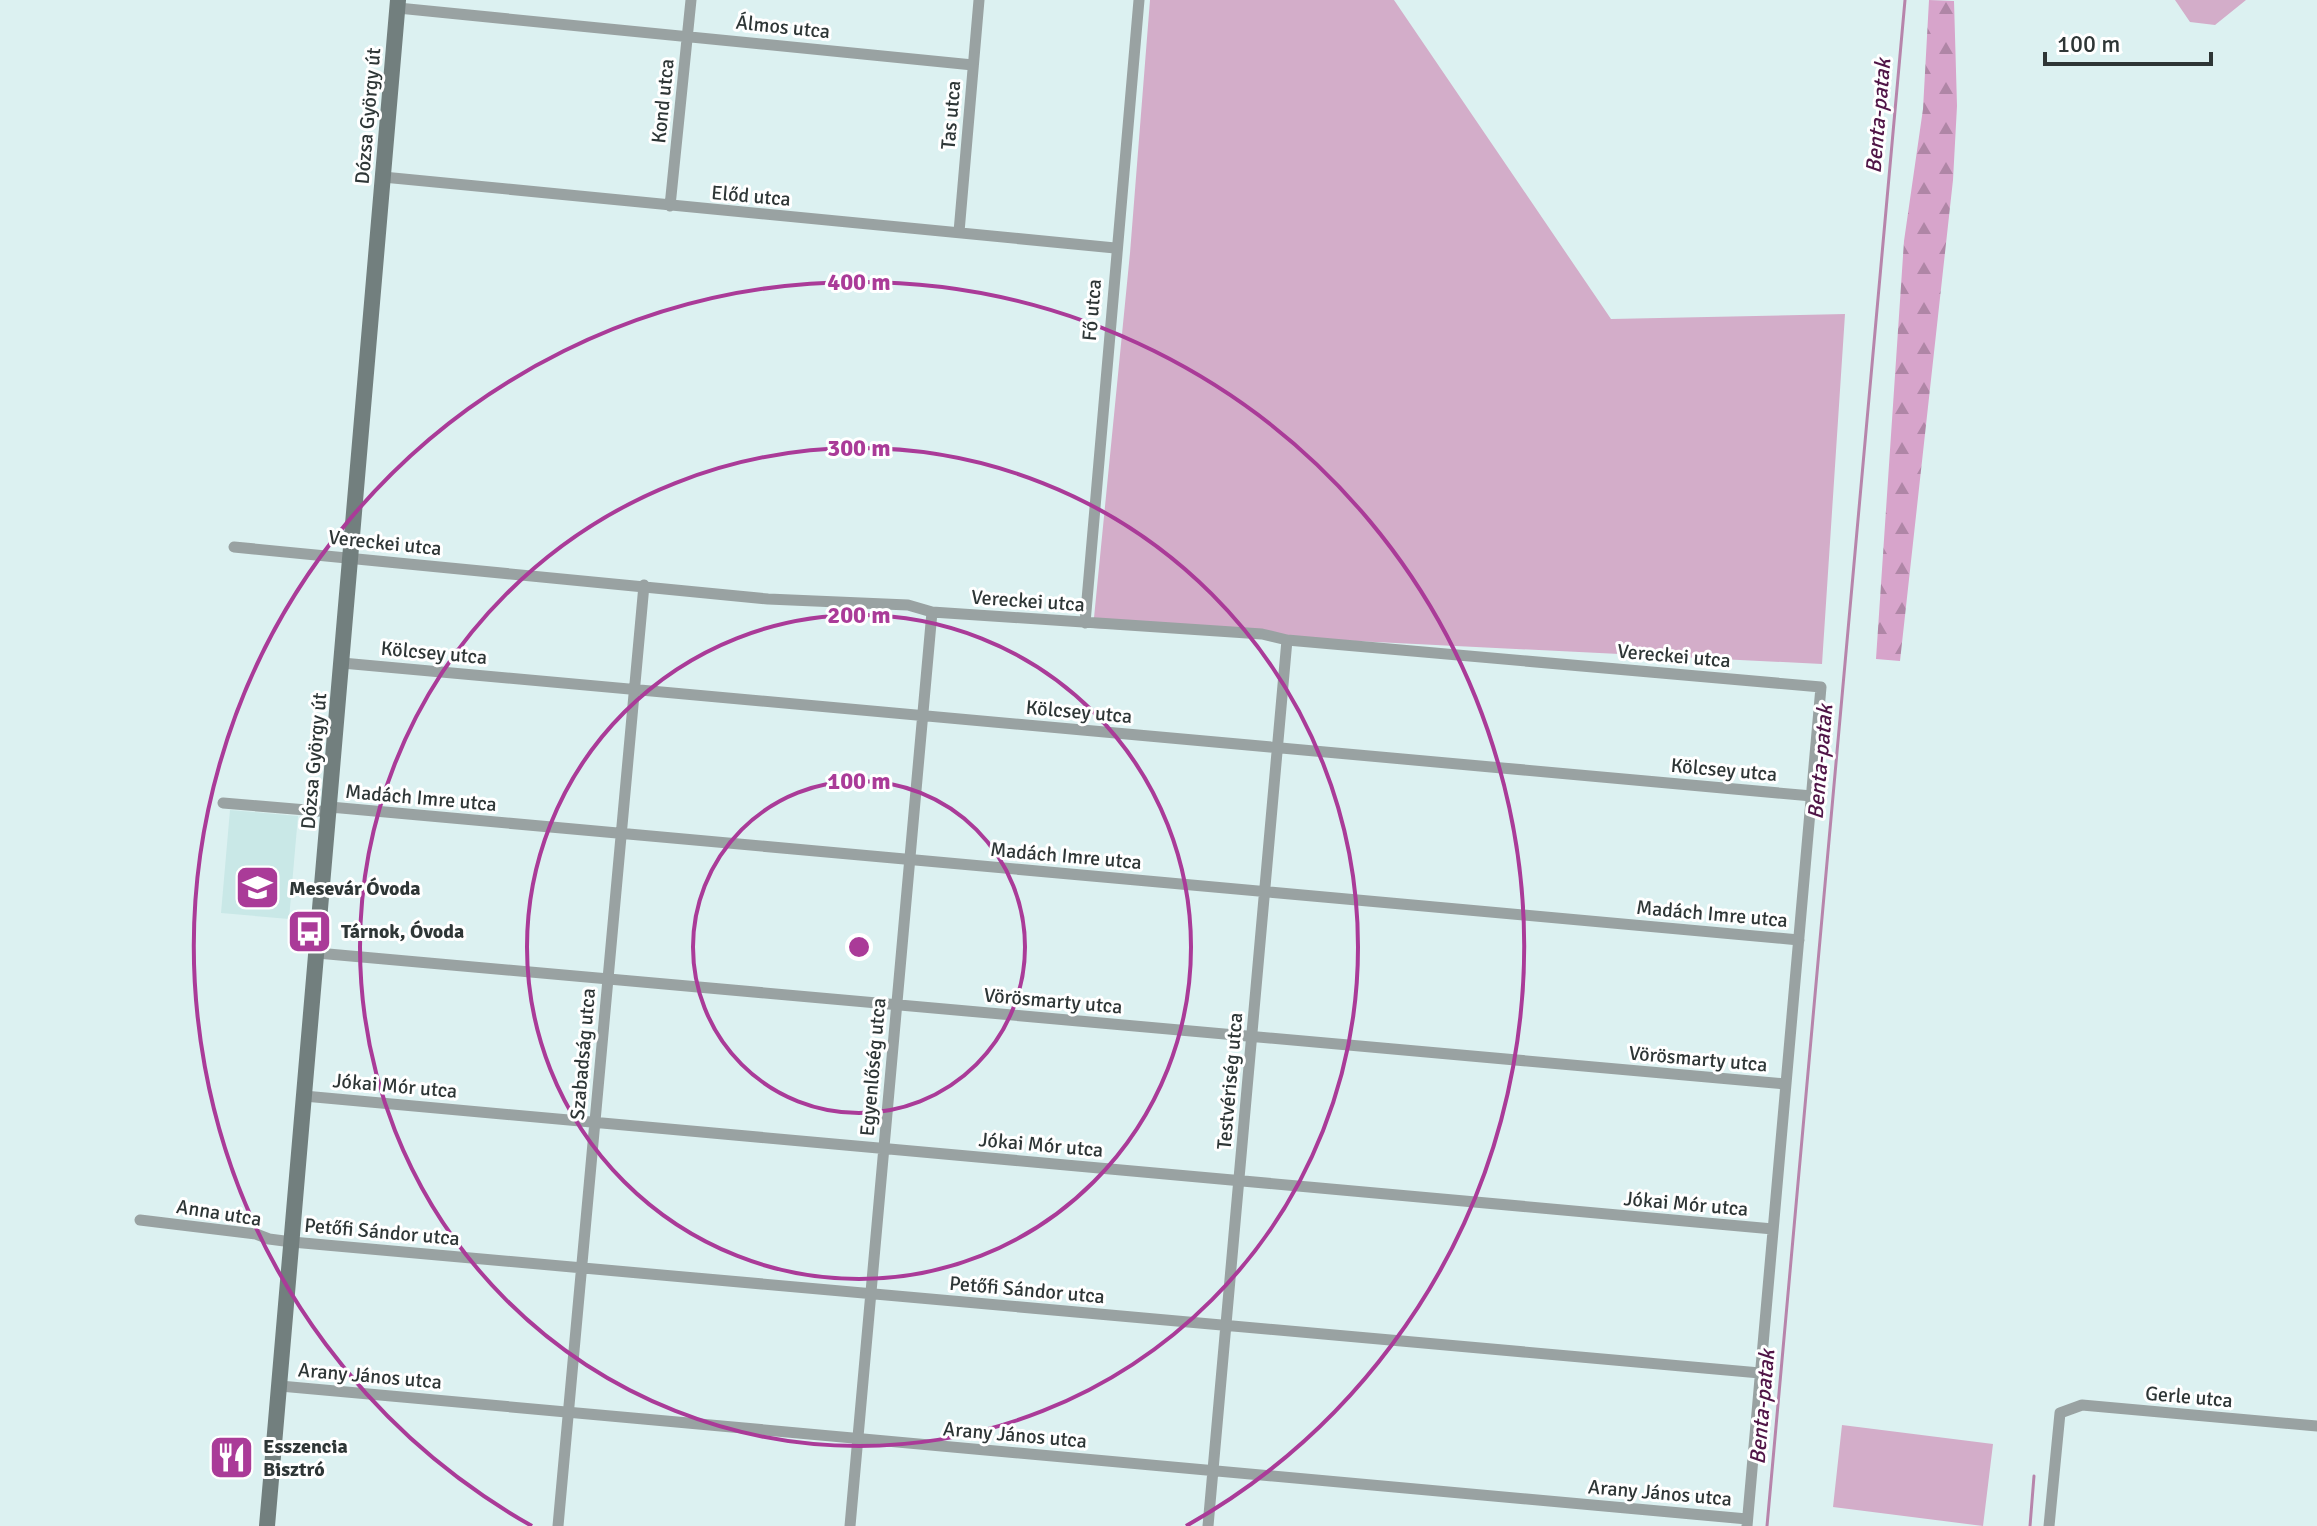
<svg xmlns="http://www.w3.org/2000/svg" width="2317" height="1526" viewBox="0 0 2317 1526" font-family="Signika,sans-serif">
  <defs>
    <pattern id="forest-firs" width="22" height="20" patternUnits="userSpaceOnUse" patternTransform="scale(2)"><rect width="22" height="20" fill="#d7a4cb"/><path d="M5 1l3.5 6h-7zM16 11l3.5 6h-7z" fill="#af86a6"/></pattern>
  </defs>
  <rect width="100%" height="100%" fill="#dcf1f1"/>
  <path fill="#c9e8e7" d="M230,810l68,6 -9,103 -68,-6z"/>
  <path fill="#d3adc9" d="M1150,0h244l217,319 234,-5 -23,350 -729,-36 37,-375z
    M2175,0h71l-31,25 -25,-3z
    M1842,1425l151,19 -10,82 -150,-19z"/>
  <path fill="url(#forest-firs)" d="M1929,0l25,1 3,105 -4,74 -53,481 -24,-2 28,-418 19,-132z"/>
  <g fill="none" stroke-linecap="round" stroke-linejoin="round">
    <path stroke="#b785ab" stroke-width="3" d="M1767,1526l138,-1526
      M2030,1526l4,-50"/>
    <path stroke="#99a2a2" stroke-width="11" d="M398,8l575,57
      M383,177l732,71
      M670,206l21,-206
      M959,232l20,-232
      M234,547l534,52 140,6 24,7 330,22 25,6 534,47 -74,839
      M1085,623l54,-623
      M342,663l1470,133
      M223,803l107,9
      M330,807l1469,133
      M317,953l1468,131
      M304,1096l1469,133
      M140,1220l116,14 13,5 23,3 1468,131
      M280,1386l1467,133
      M558,1526l86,-941
      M850,1526l82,-914
      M1208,1526l79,-886
      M2049,1526l11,-113 22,-8 235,21"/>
    <path stroke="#727f7e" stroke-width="16" d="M267,1526l131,-1526"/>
  </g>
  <g fill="none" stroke="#aa3b98" stroke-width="4">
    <circle cx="859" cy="947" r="166"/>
    <circle cx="859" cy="947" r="332"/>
    <circle cx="859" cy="947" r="499"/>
    <path d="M532 1526A665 665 0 1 1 1186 1526"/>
  </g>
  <defs>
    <symbol id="school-square" viewBox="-11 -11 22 22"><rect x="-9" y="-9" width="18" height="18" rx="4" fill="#aa3b98" stroke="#fff"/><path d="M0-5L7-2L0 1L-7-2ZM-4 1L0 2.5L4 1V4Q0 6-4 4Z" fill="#fff"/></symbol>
    <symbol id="bus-square" viewBox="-11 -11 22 22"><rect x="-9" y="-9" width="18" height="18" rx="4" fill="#aa3b98" stroke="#fff"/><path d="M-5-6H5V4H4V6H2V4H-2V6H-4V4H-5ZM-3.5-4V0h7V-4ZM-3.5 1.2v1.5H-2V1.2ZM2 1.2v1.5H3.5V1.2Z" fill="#fff"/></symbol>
    <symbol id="restaurant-square" viewBox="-11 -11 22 22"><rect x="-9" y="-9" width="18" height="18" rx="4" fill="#aa3b98" stroke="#fff"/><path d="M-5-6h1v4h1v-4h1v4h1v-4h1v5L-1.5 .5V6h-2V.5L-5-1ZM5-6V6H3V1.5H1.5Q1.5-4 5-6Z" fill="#fff"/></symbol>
  </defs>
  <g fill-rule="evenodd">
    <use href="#school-square" x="232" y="862" width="51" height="51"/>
    <use href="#bus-square" x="284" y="906" width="51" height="51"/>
    <use href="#restaurant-square" x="206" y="1432" width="51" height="51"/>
  </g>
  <g text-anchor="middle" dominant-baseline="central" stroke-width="6" stroke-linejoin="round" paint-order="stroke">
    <g font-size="20" fill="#2e3636" stroke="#fff">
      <text transform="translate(783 27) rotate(6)">Álmos utca</text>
      <text transform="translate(663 101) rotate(-84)">Kond utca</text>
      <text transform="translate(951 115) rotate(-85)">Tas utca</text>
      <text transform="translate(368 116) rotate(-85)">Dózsa György út</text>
      <text transform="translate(751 196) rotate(5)">Előd utca</text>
      <text transform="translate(1092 310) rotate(-85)">Fő utca</text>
      <text transform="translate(385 543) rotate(6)">Vereckei utca</text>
      <text transform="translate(1028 601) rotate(4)">Vereckei utca</text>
      <text transform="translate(434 653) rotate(5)">Kölcsey utca</text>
      <text transform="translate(1674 656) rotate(5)">Vereckei utca</text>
      <text transform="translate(1079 712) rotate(5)">Kölcsey utca</text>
      <text transform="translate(314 761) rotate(-85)">Dózsa György út</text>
      <text transform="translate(1724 770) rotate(5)">Kölcsey utca</text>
      <text transform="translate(421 798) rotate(5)">Madách Imre utca</text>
      <text transform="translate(1066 856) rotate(5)">Madách Imre utca</text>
      <text transform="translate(1712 914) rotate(5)">Madách Imre utca</text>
      <text transform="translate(1053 1001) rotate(5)">Vörösmarty utca</text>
      <text transform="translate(583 1054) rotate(-85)">Szabadság utca</text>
      <text transform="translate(1698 1059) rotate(5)">Vörösmarty utca</text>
      <text transform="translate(873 1067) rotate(-85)">Egyenlőség utca</text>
      <text transform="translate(1230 1081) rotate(-85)">Testvériség utca</text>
      <text transform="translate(395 1086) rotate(5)">Jókai Mór utca</text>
      <text transform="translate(1041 1145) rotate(5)">Jókai Mór utca</text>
      <text transform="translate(1686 1204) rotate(5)">Jókai Mór utca</text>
      <text transform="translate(219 1213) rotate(9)">Anna utca</text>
      <text transform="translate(382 1232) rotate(5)">Petőfi Sándor utca</text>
      <text transform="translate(1027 1290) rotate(5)">Petőfi Sándor utca</text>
      <text transform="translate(370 1376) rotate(5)">Arany János utca</text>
      <text transform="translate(2189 1397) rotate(5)">Gerle utca</text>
      <text transform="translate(1015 1435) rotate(5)">Arany János utca</text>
      <text transform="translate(1660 1493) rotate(5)">Arany János utca</text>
    </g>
    <g font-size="20" font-weight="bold" fill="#2e3636" stroke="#fff" text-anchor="start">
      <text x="289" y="888">Mesevár Óvoda</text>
      <text x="341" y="931">Tárnok, Óvoda</text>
      <text x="263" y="1446">Esszencia<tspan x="263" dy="23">Bisztró</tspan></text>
    </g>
    <g font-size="22" font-style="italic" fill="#501547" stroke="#fff">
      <text transform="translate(1878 116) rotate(-85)">Benta-patak</text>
      <text transform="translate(1820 762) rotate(-85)">Benta-patak</text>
      <text transform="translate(1762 1407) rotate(-85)">Benta-patak</text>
    </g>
  </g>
  <circle cx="859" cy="947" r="12" fill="#aa3b98" stroke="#fff" stroke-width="4"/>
  <g font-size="24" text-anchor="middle" font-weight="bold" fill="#aa3b98" stroke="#fff" stroke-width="6" stroke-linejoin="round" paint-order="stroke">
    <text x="859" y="290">400 m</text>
    <text x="859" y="456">300 m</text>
    <text x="859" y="623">200 m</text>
    <text x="859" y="789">100 m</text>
  </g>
  <path d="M2045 52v12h166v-12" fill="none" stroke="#2e3636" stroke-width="4"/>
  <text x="2057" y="52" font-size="24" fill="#2e3636" stroke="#ffffff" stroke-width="6" paint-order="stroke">100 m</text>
</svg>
